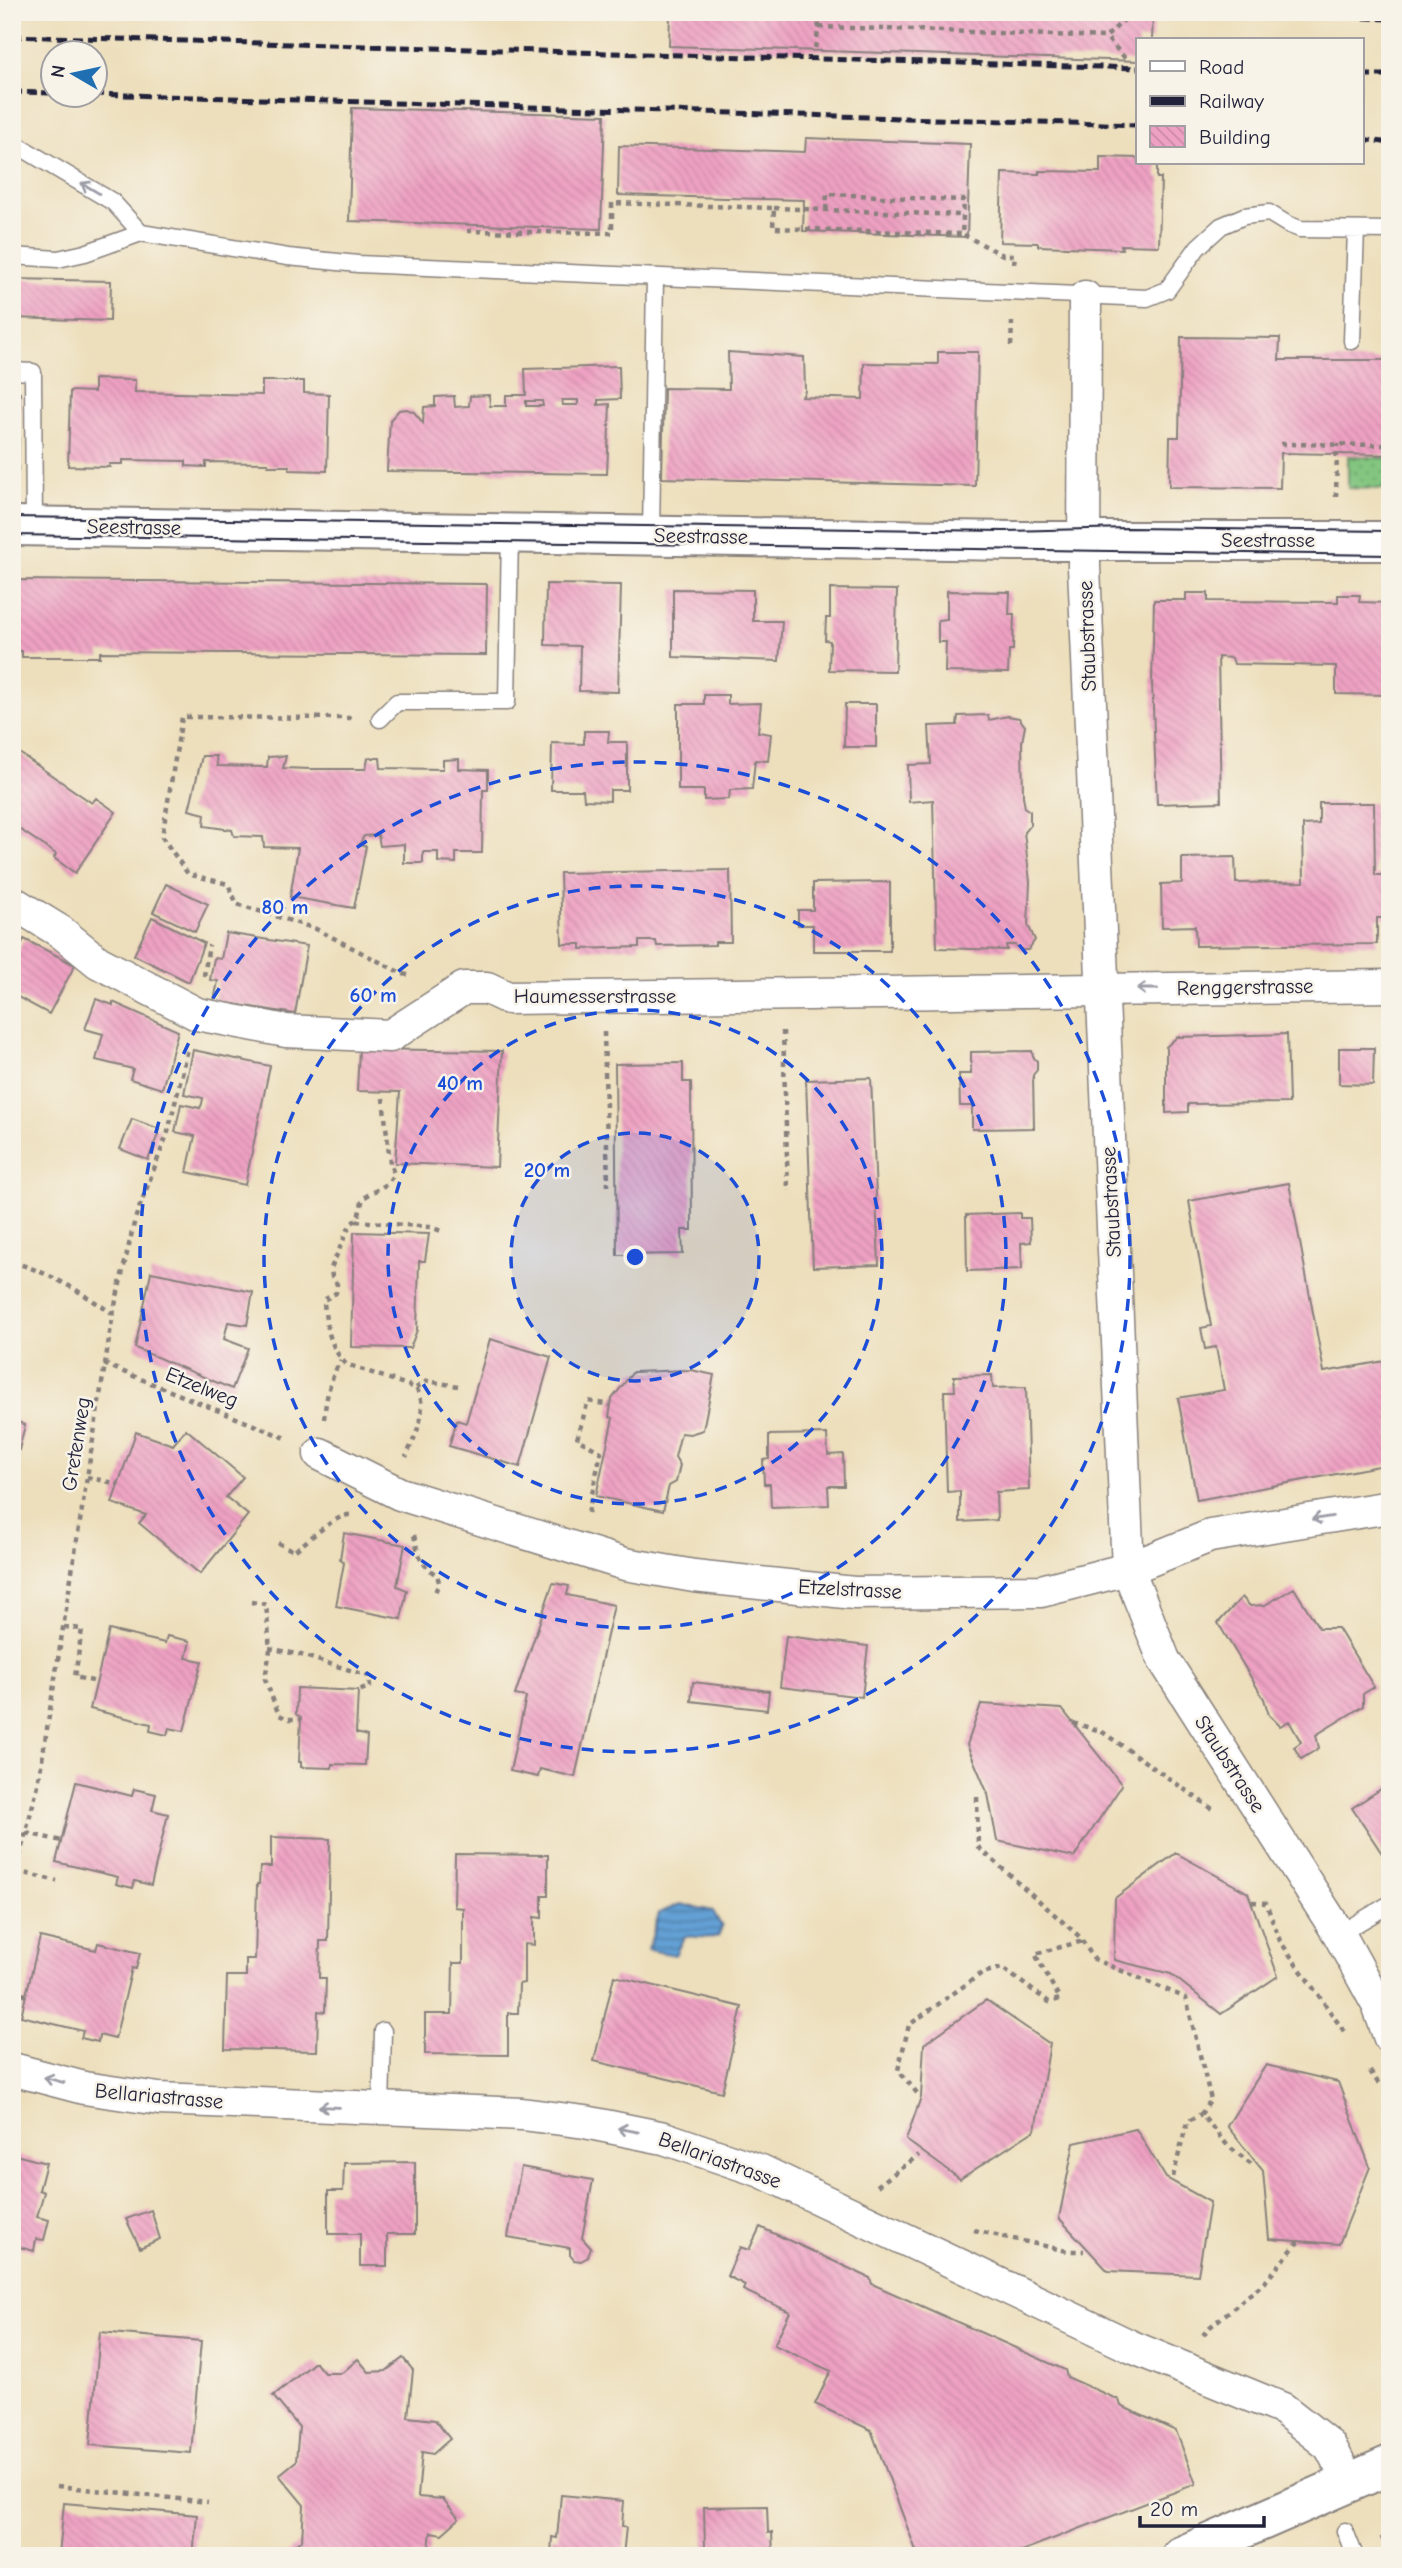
<svg xmlns="http://www.w3.org/2000/svg" width="1402" height="2568" viewBox="0 0 1402 2568" font-family="'Comic Neue',sans-serif">
  <defs>
    <pattern id="grass-dots" width="8" height="8" patternUnits="userSpaceOnUse" patternTransform="scale(1.75)"><rect width="8" height="8" fill="#83c680"/><path d="M2 2h.1M6 6h.1" fill="none" stroke="#6ba06a" stroke-width="1.8" stroke-linecap="round"/></pattern>
    <pattern id="water-rules" width="6" height="5" patternUnits="userSpaceOnUse" patternTransform="scale(1.75)"><rect width="6" height="5" fill="#63a0d4"/><path d="M0 2.5h6" fill="none" stroke="#5182ad"/></pattern>
    <pattern id="building-back-hatch" width="6" height="6" patternUnits="userSpaceOnUse" patternTransform="scale(1.75)"><rect width="6" height="6" fill="#eea1c2"/><path d="M-1 5l2 2M0 0l6 6M5-1l2 2" fill="none" stroke="#cc8aa8"/></pattern>
  </defs>
  <rect width="100%" height="100%" fill="#f7f3e8"/>
  <filter id="ink" filterUnits="userSpaceOnUse"><feTurbulence type="fractalNoise" baseFrequency=".0143" numOctaves="2"/><feDisplacementMap in="SourceGraphic" scale="14" xChannelSelector="R" yChannelSelector="G"/><feConvolveMatrix kernelMatrix="1 2 1 2 8 2 1 2 1" color-interpolation-filters="sRGB"/></filter>
  <filter id="wash" filterUnits="userSpaceOnUse"><feTurbulence type="fractalNoise" baseFrequency=".00686" numOctaves="4" result="noise"/><feDisplacementMap in="SourceGraphic" scale="28" xChannelSelector="R" yChannelSelector="G"/><feGaussianBlur stdDeviation="1.57" result="paint"/><feColorMatrix in="noise" values="0 0 0 0 0 0 0 0 0 0 0 0 0 0 0 0 0 1.4 0 .05"/><feComposite in="paint" operator="in"/></filter>
  <g filter="url(#wash)">
    <rect width="100%" height="100%" fill="#eddfbc"/>
    <path fill="url(#grass-dots)" stroke="#52745e" stroke-width="2" d="M1348,456l42,2v31l-42,-1z"/>
    <path fill="url(#water-rules)" stroke="#426188" stroke-width="2" d="M680,1904l33,7 9,16 -4,9c-13,4 -21,-1 -34,1l-9,18 -27,-5 11,-37z"/>
    <g id="blocks">
      <path fill="url(#building-back-hatch)" fill-rule="evenodd" d="M670,12h374l109,4 -1,24h-14v21l-469,-15z
        M352,108l253,7 -4,114 -252,-8z
        M806,138l164,6 -3,93 -164,-6 1,-31 -186,-5 1,-49 186,6z
        M1100,157l38,1v5h19v15h4l-2,68 -38,-1 1,4 -84,-3v-3l-38,-1 2,-69 37,1v-3l61,1z
        M12,279l99,2 -1,40 -98,-3z
        M1181,337l99,1 -1,22h111v95l-109,-2 -1,35 -111,-1 1,-50h9z
        M728,352l76,5 1,34 -3,6 61,2 1,-36 74,1v-12h40l-3,134 -313,-8 2,-90 65,1z
        M619,366l1,33 -22,1v5l12,-1 -3,70 -220,-3 3,-51 9,-10 8,-1 7,3 9,11 1,-16 11,-1v-9l19,-1 1,11 14,-1 1,-10 19,-1 1,11h16v-11h20l-1,-26zM562,400h16v5h-15zM526,401h16l1,5h-17z
        M94,379l41,1v12l127,3v-14h42v12l25,1 -2,77 -38,-1v-4h-21v-3l-62,-1v5l-20,-1v-5l-63,-1v4h-14l1,3 -42,-1 2,-75 24,1z
        M12,392h8l-2,79h-6z
        M12,580l475,4 -1,71 -386,-3v5h-78v-6h-10z
        M546,584l75,1 -3,107 -39,-1 1,-45 -35,-1z
        M673,589l80,1v31h29l-3,40 -106,-4z
        M830,589l67,1 -2,81 -66,-1 1,-29 -5,-1 1,-22h4z
        M947,591l63,1 -1,22h5l-1,36h-4l-1,23 -63,-1 1,-30h-8v-22l9,-1z
        M1186,593h22v8l130,1v-7h22l-1,7 31,1v92l-54,-1v-28l-102,-2 -2,-6 -14,-1 3,145 -64,2 -5,-121 2,-83h32z
        M704,695h24v9l33,-1 -3,29 13,2 -3,27 -13,-1 -3,29 -22,1 -1,9 -25,1v-10h-26v-86h26z
        M845,704h31v43h-32z
        M988,715l1,5 19,-4 11,2 6,8 -3,16 1,54 2,12 5,3v14l-6,7 6,50 -2,43 7,15 -7,10h-6l-7,-5h-9l1,5 -70,-2 -4,-148 -24,2 -1,-37 23,-1 -2,-38 28,-1 1,-9z
        M584,731h25l-1,11h19v48h-17v11l-26,-1 -1,-10h-32l1,-47 32,1z
        M12,748l80,55 4,-5 20,14 -41,61 -21,-15 2,-4 -44,-30z
        M202,756h14l1,10 50,1 1,-10 18,-1 -3,12 28,1h55l2,-11h12l1,10 62,1v-9l16,-1v10l29,1v20h-5l-1,63h-26v10l-18,-1v-10h-15v11h-19v-19l-24,2 -2,-11 -14,1 -5,9 7,1 -12,62 -64,-11 8,-49 -34,-1 -1,-10 -29,-1 -2,-6 -28,-4 1,-12 -16,-4z
        M1319,803h55l1,72h15v43h-13v26l-181,2 -1,-20 -33,1 -1,-43 21,-1v-25l53,-1 1,26 68,-1 -1,-57 16,-1z
        M730,870l1,72h-16v3l-58,1 -1,-5h-17v6l-58,2v-5h-19l-2,-71z
        M890,882v69h-77v-26h-15v-15h15v-27z
        M166,884l42,20 -13,28 -42,-20z
        M152,917l52,26 -15,39 -55,-27z
        M226,933l81,13 -12,68 -81,-13 4,-20 -8,-1 4,-22 7,1z
        M24,939l51,26 -26,49 -37,-20v-32z
        M96,999l17,6v-3l65,29 -16,58 -32,-10 3,-10 -37,-9 7,-26 -18,-5z
        M1287,1034l2,69 -101,1v8l-22,1v-66l11,-10z
        M1339,1048h35l-1,37 -34,-1z
        M359,1049l143,2 -5,116 -102,-4 5,-71 -43,-1z
        M193,1050l77,16 -25,119 -58,-13 8,-36 -20,-4 6,-28 19,4 2,-4 1,-6 -19,-4z
        M1032,1051l1,6 4,4v9l-4,5 1,53 -62,1v-23h-12l-1,-32h12v-22z
        M683,1063v19h8l1,148h-10l1,24 -66,1 -2,-191z
        M871,1078l8,187 -66,2 -7,-187z
        M132,1119l28,10 -12,31 -28,-11z
        M1289,1183l35,189 66,-12v104l-193,36 -19,-102 46,-8 -8,-43 -11,2 -4,-21 10,-2 -22,-125z
        M1020,1213v5h10l1,24 -10,1 1,26 -55,2 -1,-56z
        M354,1232l75,2 -4,27h-6l-2,69 -7,18 -59,-1z
        M151,1272l102,20 -6,33 -19,-3 -4,17 24,9 -16,41 -97,-41z
        M490,1339l61,18 -31,110 -71,-21 8,-26 9,3z
        M691,1370l23,5 -11,55 -13,4 -9,-1 -6,24 5,8 -4,17 -7,4 -6,25 -67,-15 17,-78 -4,-1 3,-18 21,-27z
        M992,1375l1,13 33,-1 3,103 -33,2 1,28 -37,2v-31l-13,1 -3,-101h11l-1,-15z
        M12,1419l13,6 -6,25 -7,-2z
        M186,1429l57,48 -17,20 22,18 -48,59 -61,-51 7,-8 -34,-12 24,-71 37,13z
        M827,1434l1,21 15,-1 1,32h-16l1,19 -58,2 -1,-23h-6l-1,-24 6,-1v-24z
        M344,1533l61,12 -8,41 10,4 -6,29 -65,-13 8,-43 -4,-4z
        M553,1583l16,3 -2,9 47,10 -39,172 -35,-8 -2,8 -28,-6 16,-74 -11,-2z
        M1294,1588l25,40h19l36,59 -11,7v12l-47,29 3,13 -18,11 -7,-12 7,-5 -12,-21 -9,5 -11,-11 -5,-16 -46,-76 24,-26 8,9 15,-1z
        M109,1630l56,13 2,-7 23,5 -4,17 16,3 -18,70 -15,-3 -2,7 -17,-4 1,-7 -61,-15z
        M786,1636l82,10 -6,51 -82,-10z
        M693,1682l76,9 -2,19 -76,-9z
        M297,1688l61,3 -2,42 11,3 -2,29 -33,-1v4l-31,-1v-5h-2l2,-44 -5,-4z
        M981,1704l81,5 60,76 -48,72 -77,-16 -9,-47 -21,-49z
        M76,1782l56,14 2,-7 22,5 -4,16 16,4 -17,71 -16,-4 -2,7 -17,-4 2,-7 -62,-15z
        M1390,1783v68l-7,4 -31,-47z
        M271,1837l59,2 -2,102h-8l-1,37h7l-1,34 -7,-1 -1,40 -92,-2 2,-73h19v-17h9l2,-75h2l1,-17h11z
        M1176,1853l72,40 30,83 -57,38 -50,-40 -57,-14 1,-62z
        M455,1854l93,1v41h-6v22l-8,-1v28l-10,-1v39l-5,1 -1,29h-10v42l-83,-1v-40h27l1,-51h10v-55l-9,-1z
        M40,1937l56,13 2,-7 42,10 -4,16 -4,-1 -17,71 -16,-4 -1,7 -17,-4 2,-7 -62,-15z
        M614,1976l128,31 -20,85 -128,-31z
        M986,2000l64,44 -15,86 -75,49 -54,-39 15,-43 3,-53z
        M1266,2065l72,17 32,85 -31,77 -70,-5 -6,-68 -36,-45z
        M1136,2129l30,49 44,24 -12,73 -90,-4 -49,-53 15,-75z
        M12,2154l34,9 -7,27 5,2 -7,25 12,3 -5,20 -8,-1 -2,12 -22,-6z
        M415,2162v72h-28v32h-27v-32h-32v-43h15l1,-28z
        M521,2167l72,13 -11,58 9,10 -3,9 -7,4 -7,-1 -4,-5v-7l-62,-11z
        M151,2210l9,29 -20,9 -14,-29z
        M760,2227l110,51 2,6 193,86 2,7 52,23 2,6 55,25 20,53 -188,72h-90l-47,-126 -56,-26 16,-33 -57,-26 16,-33 -47,-22 2,-5 -18,-9 13,-29 9,3z
        M100,2332l101,9 -10,112 -101,-8z
        M12,2343l6,2 -4,15 4,1 -5,19z
        M403,2358l10,12 -5,47 27,3 15,19 -17,15 -11,-2 -4,45 25,2 16,20 -17,15 -11,-2 -3,24h-144l18,-16 2,-35 -25,-30 17,-14 3,-34 -26,-31 42,-34 9,11h18l16,-14 11,13 17,-1z
        M561,2495l63,6 -2,25 4,1 -3,29h-72l1,-19 5,1z
        M64,2503l133,12 -4,41h-134z
        M767,2506l1,27 4,-1 1,24h-72v-7h4l-1,-42z
        M1390,2535v21h-1l-8,-18z"/>
    </g>
  </g>
  <g filter="url(#ink)">
    <use href="#blocks" fill-opacity="0" stroke="#88807c" stroke-width="2"/>
    <g fill="none" stroke-linecap="round" stroke-linejoin="round">
      <defs>
        <path id="lane" d="M12,142l101,60 28,31
          M12,256l46,3 27,-6 56,-20 147,24 70,7 789,34 20,-8 31,-43 23,-21 23,-10 25,-3 18,11 13,5 90,1
          M1352,341l4,-111
          M12,371l21,1 1,154
          M651,535l4,-258
          M380,719l17,-17h110l3,-169
          M1339,1934l51,-30
          M381,2109l2,-78
          M1345,2531l10,25"/>
        <path id="street" d="M1085,297l-1,270 44,1002 36,91 175,274 39,71 12,33
          M12,902l49,30 37,30 99,52 89,17 104,5 74,-48h23l21,10 882,-12
          M320,1454l80,40 225,70 69,12 160,17 187,-2 87,-22 82,-33 180,-29
          M12,2069l72,19 75,11 363,15 63,8 79,16 97,33 371,176 151,62 47,37 19,36"/>
        <path id="secondary" d="M12,526l1001,15h377
          M1181,2556l209,-91"/>
      </defs>
      <use href="#lane" stroke="#88807c" stroke-width="19"/>
      <use href="#street" stroke="#88807c" stroke-width="35"/>
      <use href="#secondary" stroke="#88807c" stroke-width="42"/>
      <path stroke="#88807c" stroke-width="4.5" stroke-dasharray="5 5" stroke-linecap="butt" d="M819,27l67,2
        M888,29l218,8
        M815,48l4,-21 -3,-15
        M1125,58l-19,-21 21,-20
        M880,197l84,3 -2,34 41,21h12l-1,9
        M774,208l188,7
        M826,210l1,-16 51,2
        M467,231l145,2v-30l162,5 -1,20 189,6
        M1011,346l1,-24
        M1281,444l109,1
        M1336,497l1,-53
        M351,718l-169,-1 -20,120 26,37 40,10 9,20 79,25 87,45 9,2
        M204,976l5,-31
        M783,1031l5,160
        M604,1032l4,154
        M383,1098l7,65 4,11 -7,10 -24,14 -5,20 -8,7 -19,43 1,9 5,7 -1,9 -12,7c1,22 6,49 22,64l70,24c14,21 -1,48 -10,69
        M356,1221l74,6 14,5
        M12,1262c35,9 71,31 101,52
        M104,1364l184,75
        M416,1388l11,-7 31,5
        M324,1419c2,-21 6,-41 17,-59
        M87,1477l31,7
        M588,1513l13,-61 -24,-13 11,-38 22,4
        M414,1535c4,18 6,30 23,40l2,7 -4,11
        M278,1543l16,8c14,-10 44,-39 59,-36
        M251,1602l15,2 4,46 -5,29 14,36 9,4h12
        M64,1627l18,2 -7,48 22,5
        M269,1648l32,7 68,21 1,11 -12,4
        M1073,1723l28,8 113,79
        M977,1797l1,50 102,90 14,22 92,39 25,102 -10,14 27,32 25,19
        M26,1833l36,8
        M16,1871l41,10
        M12,1886l26,-101 75,-471 22,-95 33,-87 20,-83
        M1252,1902l14,1 14,38 66,93
        M12,1967l3,1 -3,14
        M12,1992l14,3
        M1370,2071l11,16
        M917,2093l-19,-23 11,-45 73,-52 20,-5 47,34 11,-3 -25,-45 48,-13
        M1173,2177l14,-55 14,-8
        M877,2186l42,-31
        M974,2230l93,21h17
        M1203,2335l7,-8 56,-46 32,-39
        M57,2486l151,16"/>
      <use href="#lane" stroke="#fff" stroke-width="16"/>
      <use href="#street" stroke="#fff" stroke-width="32"/>
      <use href="#secondary" stroke="#fff" stroke-width="38"/>
      <path stroke="#22223b" stroke-width="2" d="M12,517l993,14 123,-3 262,3
        M12,535l1378,20"/>
      <path stroke="#22223b" stroke-width="5" stroke-dasharray="10 5" stroke-linecap="butt" d="M1244,12l146,7
        M12,36l1126,32
        M1362,75h28
        M12,92l40,1
        M94,94l1044,31
        M1362,139l28,4"/>
    </g>
    <defs><path id="oneway-shaft" d="M-6 0H5M1.5-3L5.5 0L1.5 3" fill="none" stroke-width="1.6" stroke-linecap="round" stroke-linejoin="round" transform="scale(1.75)"/></defs>
    <g stroke="#9c9ca7">
      <use href="#oneway-shaft" transform="translate(90 188) rotate(-149)"/>
      <use href="#oneway-shaft" transform="translate(1147 989) rotate(180)"/>
      <use href="#oneway-shaft" transform="translate(1322 1518) rotate(171)"/>
      <use href="#oneway-shaft" transform="translate(54 2080) rotate(-165)"/>
      <use href="#oneway-shaft" transform="translate(329 2107) rotate(-178)"/>
      <use href="#oneway-shaft" transform="translate(628 2130) rotate(-169)"/>
    </g>
  </g>
  <circle cx="635" cy="1257" r="124" fill="#1d4ed8" fill-opacity=".12"/>
  <g fill="none" stroke="#1d4ed8" stroke-width="3.5" stroke-dasharray="12 9">
    <circle cx="635" cy="1257" r="124"/>
    <circle cx="635" cy="1257" r="247"/>
    <circle cx="635" cy="1257" r="371"/>
    <circle cx="635" cy="1257" r="495"/>
  </g>
  <g text-anchor="middle" dominant-baseline="central" stroke-width="5" stroke-linejoin="round" paint-order="stroke">
    <g font-size="21" fill="#22223b" stroke="#f7f3e8">
      <text transform="translate(134 527) rotate(1)">Seestrasse</text>
      <text transform="translate(701 536) rotate(1)">Seestrasse</text>
      <text x="1268" y="540">Seestrasse</text>
      <text transform="translate(1087 636) rotate(-92)">Staubstrasse</text>
      <text transform="translate(1245 987) rotate(-1)">Renggerstrasse</text>
      <text x="595" y="996">Haumesserstrasse</text>
      <text transform="translate(1111 1202) rotate(-93)">Staubstrasse</text>
      <text transform="translate(202 1387) rotate(22)">Etzelweg</text>
      <text transform="translate(76 1444) rotate(-81)">Gretenweg</text>
      <text transform="translate(850 1589) rotate(3)">Etzelstrasse</text>
      <text transform="translate(1230 1764) rotate(57)">Staubstrasse</text>
      <text transform="translate(159 2096) rotate(5)">Bellariastrasse</text>
      <text transform="translate(720 2160) rotate(20)">Bellariastrasse</text>
    </g>
  </g>
  <circle cx="635" cy="1257" r="10" fill="#1d4ed8" stroke="#f7f3e8" stroke-width="3.5"/>
  <g font-size="21" text-anchor="middle" font-weight="bold" fill="#1d4ed8" stroke="#f7f3e8" stroke-width="5" stroke-linejoin="round" paint-order="stroke">
    <text x="285" y="914">80 m</text>
    <text x="373" y="1002">60 m</text>
    <text x="460" y="1090">40 m</text>
    <text x="547" y="1177">20 m</text>
  </g>
  <rect width="1402" height="2568" fill="none" stroke="#f7f3e8" stroke-width="42"/>
  <rect x="1136" y="38" width="228" height="126" fill="#f7f3e8" stroke="#a29fa3" stroke-width="2"/>
  <rect x="1150" y="61" width="35" height="10" fill="#ffffff" stroke="#a29fa3" stroke-width="2"/>
  <text x="1199" y="74" font-size="21" fill="#22223b">Road</text>
  <rect x="1150" y="96" width="35" height="10" fill="#22223b" stroke="#a29fa3" stroke-width="2"/>
  <text x="1199" y="108" font-size="21" fill="#22223b">Railway</text>
  <rect x="1150" y="126" width="35" height="21" fill="url(#building-back-hatch)" stroke="#a29fa3" stroke-width="2"/>
  <text x="1199" y="144" font-size="21" fill="#22223b">Building</text>
  <g transform="translate(74 74) rotate(279)"><circle r="33" fill="#f7f3e8" stroke="#a29fa3" stroke-width="2"/>
  <path d="M0-5L12 26L0 18L-12 26Z" fill="#1f6fb2"/>
  <text y="-10" font-size="19" font-weight="bold" text-anchor="middle" fill="#22223b">N</text>
  </g>
  <path d="M1140 2516v10h124v-10" fill="none" stroke="#22223b" stroke-width="3.5"/>
  <text x="1150" y="2516" font-size="21" fill="#22223b" stroke="#f7f3e8" stroke-width="5" paint-order="stroke">20 m</text>
</svg>
